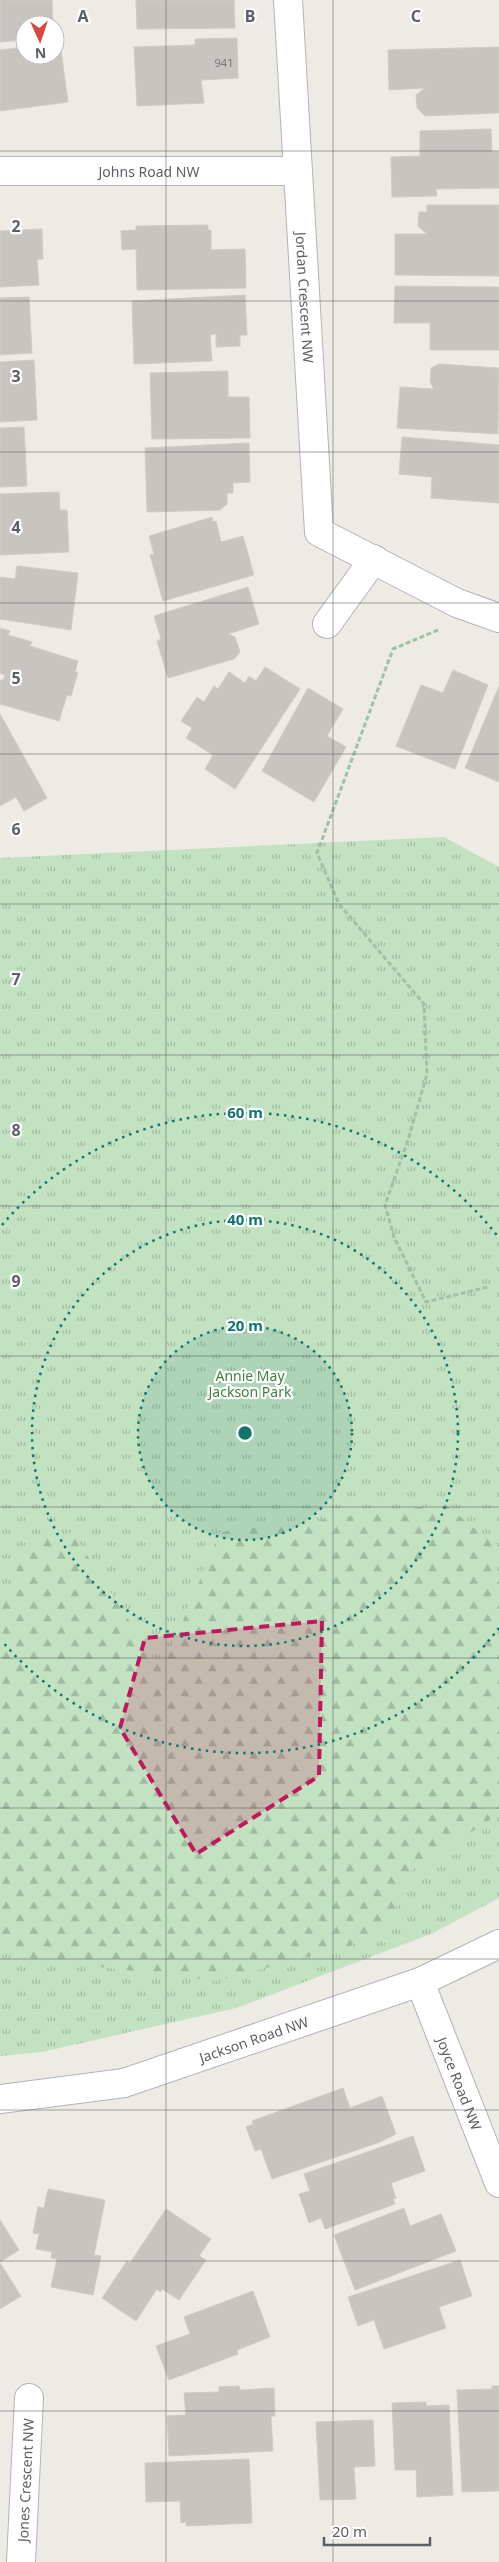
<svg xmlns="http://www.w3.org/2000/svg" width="499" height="2562" viewBox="0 0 499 2562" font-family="'Noto Sans',sans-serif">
  <defs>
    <pattern id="grass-tufts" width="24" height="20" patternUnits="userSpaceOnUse" patternTransform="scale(1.25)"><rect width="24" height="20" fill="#c3e2c2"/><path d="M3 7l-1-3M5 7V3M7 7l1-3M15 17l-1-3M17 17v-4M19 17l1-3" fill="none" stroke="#a2baa1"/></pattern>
    <pattern id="forest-firs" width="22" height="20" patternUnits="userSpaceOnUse" patternTransform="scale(1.25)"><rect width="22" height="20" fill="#c3e2c2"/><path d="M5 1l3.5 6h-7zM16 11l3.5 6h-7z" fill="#a2baa1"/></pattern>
  </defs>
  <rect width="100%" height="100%" fill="#edebe4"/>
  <path fill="url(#grass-tufts)" d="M444,837l55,30v1031l-68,36 -195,74 -194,44 -42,4v-1198z"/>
  <path fill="url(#forest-firs)" d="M445,1504l46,38 8,40v232l-90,58 -24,64 -169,45 -189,-23 -27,-22v-334l32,-61 40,-9 90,139 58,-139z"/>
  <path fill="#c8c5c0" stroke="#d1ccc3" d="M0,0h52l1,25h-28v15l-25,2z
    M136,0h98l1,28 -98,1z
    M237,38l1,40 -37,2 3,23 -67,3 -3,-59 61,-2v-6z
    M55,43h5l8,59 -68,9v-61l25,-3v8h30z
    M499,47v66l-74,3 -8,-8 -1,-13 9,-7 -36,2 -1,-40z
    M491,129l1,23h7v36l-63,1 1,7 -45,1 -1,-40 29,-1v-25z
    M427,205h72v71l-104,-1v-41h32l-9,-8 1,-14h8z
    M208,225v5h3v20l34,-1 1,39 -109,2 -1,-41 -14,1 -1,-19 15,-1v-4z
    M42,229l1,30h-6l2,26 -39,2v-56z
    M395,286l104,1v63h-69v-27h-36z
    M245,295l2,40h-7v11l-24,1v-13l-6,1 2,26 -78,3 -2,-63z
    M29,297l3,56 -32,2v-57z
    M34,360l3,60 -37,2v-60z
    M439,364l60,4 -1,66 -101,-6 3,-41 34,2 -4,-7 1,-14z
    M228,371v26h21l1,41 -98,1 -2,-66z
    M24,427l3,59 -27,1v-59z
    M402,437l97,8v58l-68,-5 1,-21 -33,-3z
    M249,443l1,39 -17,1v10h-6v11l-7,6 -73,2 -2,-64z
    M59,492l1,18h7l2,42 -69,3v-61z
    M212,517l1,5 3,-1 5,21 22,-6 11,39 -91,26 -13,-46 4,-1 -5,-18z
    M17,566l61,7 -7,57 -71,-11v-42l15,2z
    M248,587l11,37 -31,10 7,3 5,15 -6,7 -66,19 -11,-37 4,-2 -7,-23z
    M0,628l10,3 -2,4 24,7 -2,4 48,15 -3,11h3l-7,24 -4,-1 -8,26 -59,-17v-24h3l2,-5 -5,-2z
    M265,667l35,22 -65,100 -30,-20 8,-14 -27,-17 6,-10 -11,-7 16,-24 7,5 10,-16 4,3 11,-17 16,11 4,-7 7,5z
    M453,670l35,15 -33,84 -59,-23 25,-61 22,8z
    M499,686v96l-34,-14z
    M308,688l35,21 -16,27 19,11 -32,55 -52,-31z
    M0,714l47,84 -23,13 -8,-14 -16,9z
    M343,2088l7,20 32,-12 14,38 -16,8 -108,37 -11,-30 -6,2 -9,-24 7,-3 -1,-3z
    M413,2136l12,35 -34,12 5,15 -3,1 2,5 -70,25 -4,-11 -12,5 -10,-29 11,-3 -6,-17z
    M48,2189l57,11 -11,55 7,1 -8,39 -42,-8 6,-28 -6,-1 1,-6 -16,-3 3,-15 -6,-1 5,-26 6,1z
    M404,2208l6,18 31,-12 15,37 -101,39 -21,-55z
    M166,2209l45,30 -12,17 7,4 -27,40 -17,-11 -2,3 -3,-3 -21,32 -34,-23 25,-37 3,2z
    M0,2220l19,30 -19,12z
    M460,2260l12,36 -33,11 7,21 -62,21 -10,-29 -16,6 -10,-29z
    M0,2263l21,33 -21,13z
    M253,2291l17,46 -33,13 1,4 -69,26 -13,-34 34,-12 -6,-17z
    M239,2386l1,4 34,-2 1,28h-4l2,35 -104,5 -2,-40 19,-1 -2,-22 35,-1v-5z
    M492,2386h7v105l-37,1 -5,-102 35,-1z
    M426,2402v4l23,-1 4,90 -36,2 -1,-27h-21l-3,-67z
    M373,2420l2,46 -21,1 2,32 -36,1 -4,-78z
    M249,2459l3,64 -66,3v-4l-5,1 -1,-22 -34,1 -1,-39z"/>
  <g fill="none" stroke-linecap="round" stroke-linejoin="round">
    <defs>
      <g id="minor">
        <path id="s1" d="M288,0l31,532 138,71 42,15"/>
        <path id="s2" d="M0,171h297"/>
        <path d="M327,624l47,-65"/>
        <path id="s3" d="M420,1982l79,201"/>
        <path id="s4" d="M0,2099l124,-16 296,-101 79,-38"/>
        <path id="s5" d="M21,2562l8,-164"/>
      </g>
    </defs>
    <use href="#minor" stroke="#b1b4b7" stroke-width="30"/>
    <path stroke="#9cc3a7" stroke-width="3" stroke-dasharray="5 2.5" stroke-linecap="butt" d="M438,630l-45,19 -76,204 22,51 85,100 3,70 -19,66 -23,65 9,32 32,65 62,-15"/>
    <use href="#minor" stroke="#fff" stroke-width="28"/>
  </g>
  <path fill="#c2185b" fill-opacity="0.2" stroke="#c2185b" stroke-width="4" stroke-dasharray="10 6" stroke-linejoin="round" d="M322,1621l-3,155 -123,78 -76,-126 25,-90z"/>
  <path fill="none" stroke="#5c5f63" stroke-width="1" stroke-opacity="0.55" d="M166,0v2562M333,0v2562M0,151h499M0,301h499M0,452h499M0,603h499M0,754h499M0,904h499M0,1055h499M0,1206h499M0,1356h499M0,1507h499M0,1658h499M0,1808h499M0,1959h499M0,2110h499M0,2261h499M0,2411h499"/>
  <circle cx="245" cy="1433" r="107" fill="#0f766e" fill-opacity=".12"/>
  <g fill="none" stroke="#0f766e" stroke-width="2.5" stroke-dasharray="2.5 5">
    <circle cx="245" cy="1433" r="107"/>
    <circle cx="245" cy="1433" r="213"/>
    <path d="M499 1628A320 320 0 0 1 2 1641M2 1225A320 320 0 0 1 499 1238"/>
  </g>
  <g text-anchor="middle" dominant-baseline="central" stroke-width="4.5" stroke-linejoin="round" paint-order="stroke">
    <g font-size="11" fill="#77787a">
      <text x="224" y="62">941</text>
    </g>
    <g font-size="14" fill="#5c5f63" stroke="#fff">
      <text stroke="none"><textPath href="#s2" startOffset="149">Johns Road NW</textPath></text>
      <text stroke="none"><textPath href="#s1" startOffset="298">Jordan Crescent NW</textPath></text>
      <text stroke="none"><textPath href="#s4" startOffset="262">Jackson Road NW</textPath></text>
      <text stroke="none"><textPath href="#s3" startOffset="109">Joyce Road NW</textPath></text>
      <text stroke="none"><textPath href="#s5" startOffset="82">Jones Crescent NW</textPath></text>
    </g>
    <g font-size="14" fill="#3d803f" stroke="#fff">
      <text x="250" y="1375">Annie May<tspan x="250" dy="16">Jackson Park</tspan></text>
    </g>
  </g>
  <g font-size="16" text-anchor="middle" font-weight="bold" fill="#5c5f63" stroke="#fff" stroke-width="4.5" stroke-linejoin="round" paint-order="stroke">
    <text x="83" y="22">A</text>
    <text x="250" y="22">B</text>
    <text x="416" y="22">C</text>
    <text x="16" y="232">2</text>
    <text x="16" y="382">3</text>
    <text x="16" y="533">4</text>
    <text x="16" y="684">5</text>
    <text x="16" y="835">6</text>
    <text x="16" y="985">7</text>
    <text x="16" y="1136">8</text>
    <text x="16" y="1287">9</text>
  </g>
  <circle cx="245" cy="1433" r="8" fill="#0f766e" stroke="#fff" stroke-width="2.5"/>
  <g font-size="15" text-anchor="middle" font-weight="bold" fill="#0f766e" stroke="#fff" stroke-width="4.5" stroke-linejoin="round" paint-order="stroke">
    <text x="245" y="1118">60 m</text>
    <text x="245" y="1225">40 m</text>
    <text x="245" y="1331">20 m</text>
  </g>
  <g transform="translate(40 40) rotate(177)"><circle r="24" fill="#ffffff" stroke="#bebfc1"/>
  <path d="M0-4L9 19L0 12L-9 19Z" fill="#d8483e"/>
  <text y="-8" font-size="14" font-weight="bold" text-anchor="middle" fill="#5c5f63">N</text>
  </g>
  <path d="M324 2537v8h106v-8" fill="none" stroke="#5c5f63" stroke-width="2.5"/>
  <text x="332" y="2537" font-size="15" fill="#5c5f63" stroke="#ffffff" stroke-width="4" paint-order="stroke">20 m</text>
</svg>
